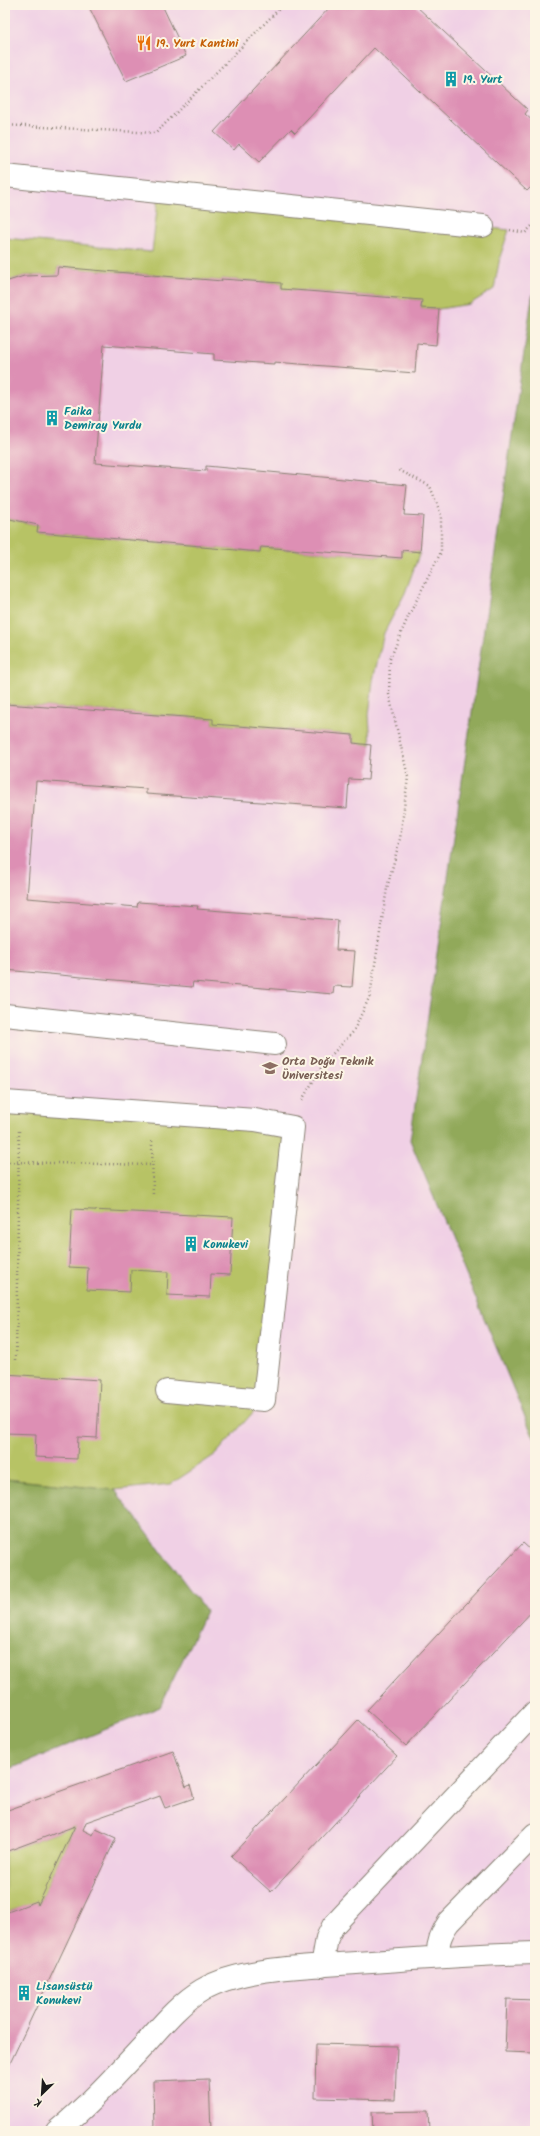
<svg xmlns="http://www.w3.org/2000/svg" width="540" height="2136" viewBox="0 0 540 2136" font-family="Kalam,sans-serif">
  <rect width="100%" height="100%" fill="#fcf5e5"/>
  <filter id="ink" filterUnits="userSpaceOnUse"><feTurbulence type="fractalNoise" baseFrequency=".025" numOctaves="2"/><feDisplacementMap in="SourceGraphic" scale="8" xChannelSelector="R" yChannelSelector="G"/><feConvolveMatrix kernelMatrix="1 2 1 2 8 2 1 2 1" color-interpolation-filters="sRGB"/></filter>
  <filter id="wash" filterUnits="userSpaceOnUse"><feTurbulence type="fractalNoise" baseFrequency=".012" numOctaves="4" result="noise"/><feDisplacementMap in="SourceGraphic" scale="16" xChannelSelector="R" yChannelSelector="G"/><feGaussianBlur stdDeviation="0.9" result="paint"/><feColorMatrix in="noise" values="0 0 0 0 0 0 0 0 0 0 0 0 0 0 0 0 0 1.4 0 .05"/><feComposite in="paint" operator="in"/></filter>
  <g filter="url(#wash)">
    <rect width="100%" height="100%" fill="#f6e5cc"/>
    <path fill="#f0d0e5" d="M5,5h530v2126h-530z"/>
    <path fill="#b7c365" stroke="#6a7040" d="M159,192l350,38 -9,27 -6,32 -24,15 -31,5 -18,-1v-8l-140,-11v-6l-59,-4v2l-164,-14 -1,8 -33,1 -19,6v-44l147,14z
      M5,518l33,7v7l163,14v1l59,5 1,-5 140,11 1,-8 18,2 -15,41 -21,40 -11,47 -4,35 2,30 -18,-2v-8l-140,-11v-5l-208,-15z
      M5,1102l288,25 -29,273 -48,54 -45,30 -56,6 -110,-11z
      M75,1826l-37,79 -1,-3 -32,11v-61z"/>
    <path fill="#91a95a" stroke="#56623b" d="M535,291v1150l-125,-301 122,-843z
      M5,1479l110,11 91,121 -46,96 -155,64z"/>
    <g id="blocks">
      <path fill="#dd8fb4" d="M88,5h74l24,51 -60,25z
        M327,5h88l113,105 -3,4 10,9v60l-8,8 -153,-143 -79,85 -4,-4 -32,33 -20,-18 -5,6 -20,-18 116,-125z
        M58,267l164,14 -1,-2 60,4v6l141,11 -1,8 18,1 -3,36 -19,-2 -2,30 -141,-11v2l-60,-4v-6l-110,-9 -9,118 111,8v-5l201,19 -3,30 19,1 -3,36 -18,-2v8l-141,-11 -1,5 -59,-5v-1l-164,-14 1,-7 -33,-7v-236l19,-6 33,-1z
        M5,704l208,15v5l140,11v8l18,2 -3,35 -19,-1 -2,29 -201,-14v-5l-110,-8 -9,117 110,9 1,-5 60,4 -1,3 141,11 -2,30 19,1 -3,36 -18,-1 -1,8 -140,-12 -1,5 -187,-17z
        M72,1209l161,8 -3,58 -19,-1 -1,23 -43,-2 1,-23 -37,-2 -1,22 -43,-2 1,-22 -19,-1z
        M5,1374l95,6 -3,58 -19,-1 -1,22 -42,-2 1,-23 -31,-1z
        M523,1543l12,11v54l-129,138 -39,-36z
        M358,1720l39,36 -126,136 -40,-36z
        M173,1751l13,36 4,-2 4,13 -29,10 -5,-12 -74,26 -3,8 10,5 3,-6 20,9 -111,236v-161l32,-12 1,4 37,-79 -70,26v-41z
        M507,1999l28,1v53l-30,-1z
        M316,2044l81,2 -2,54 -80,-2z
        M209,2079l2,52h-57l-1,-50z
        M428,2111l1,20h-56l-1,-19z"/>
    </g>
  </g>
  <g filter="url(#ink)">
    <use href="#blocks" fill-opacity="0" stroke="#898074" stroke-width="1"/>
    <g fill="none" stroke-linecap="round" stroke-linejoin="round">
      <defs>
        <path id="minor" d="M5,176l478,50
          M5,1015l270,29
          M5,1102l250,18 38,7 -29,273 -97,-9
          M438,1957c-1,-14 3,-24 11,-35l86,-88
          M322,1966l5,-28 6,-12 202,-214
          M57,2131c32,-26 60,-57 88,-87 17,-19 35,-41 57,-54 38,-23 111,-24 154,-27 60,-4 119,-9 179,-10"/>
      </defs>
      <use href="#minor" stroke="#898074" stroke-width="24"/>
      <path stroke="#898074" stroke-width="2.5" stroke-dasharray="1 3" stroke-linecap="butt" d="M5,125l151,8 127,-128
        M510,230l15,3 10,-10
        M302,1100l22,-37 29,-31 17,-36 17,-108 13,-49 8,-62 -19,-83 1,-35 18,-42 33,-65v-37l-11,-29 -31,-16
        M152,1141l1,56
        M5,1162l148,3
        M16,1360l3,-229"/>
      <use href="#minor" stroke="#fff" stroke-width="22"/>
    </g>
  </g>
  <defs>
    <symbol id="restaurant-bare" viewBox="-9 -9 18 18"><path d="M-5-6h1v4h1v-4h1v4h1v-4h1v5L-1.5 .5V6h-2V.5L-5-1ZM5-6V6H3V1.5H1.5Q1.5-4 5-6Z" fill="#e8710a" stroke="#fcf5e5" stroke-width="2.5" paint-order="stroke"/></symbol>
    <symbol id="building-bare" viewBox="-9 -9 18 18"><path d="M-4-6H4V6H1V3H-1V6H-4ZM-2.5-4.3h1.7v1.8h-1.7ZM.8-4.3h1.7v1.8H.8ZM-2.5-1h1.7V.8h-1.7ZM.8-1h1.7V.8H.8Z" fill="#0f9aa8" stroke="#fcf5e5" stroke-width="2.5" paint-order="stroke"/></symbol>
    <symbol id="university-bare" viewBox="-9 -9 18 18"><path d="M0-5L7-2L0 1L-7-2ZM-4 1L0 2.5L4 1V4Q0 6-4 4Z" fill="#8d6e63" stroke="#fcf5e5" stroke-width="2.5" paint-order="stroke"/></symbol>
  </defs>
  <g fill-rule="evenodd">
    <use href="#restaurant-bare" x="133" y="32" width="22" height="22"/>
    <use href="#building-bare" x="440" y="68" width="22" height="22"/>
    <use href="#building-bare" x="41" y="407" width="22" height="22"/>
    <use href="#university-bare" x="259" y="1057" width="22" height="22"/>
    <use href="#building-bare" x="180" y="1233" width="22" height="22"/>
    <use href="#building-bare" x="13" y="1982" width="22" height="22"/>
  </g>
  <g text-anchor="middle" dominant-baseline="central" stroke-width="4" stroke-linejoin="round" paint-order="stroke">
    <g font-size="12" font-weight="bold" fill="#c56008" stroke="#fcf5e5" text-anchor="start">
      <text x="156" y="43">19. Yurt Kantini</text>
    </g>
    <g font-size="12" font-weight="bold" fill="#0d838f" stroke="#fcf5e5" text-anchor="start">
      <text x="463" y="79">19. Yurt</text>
      <text x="64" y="411">Faika<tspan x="64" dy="14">Demiray Yurdu</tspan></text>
      <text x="203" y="1244">Konukevi</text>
      <text x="36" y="1986">Lisansüstü<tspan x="36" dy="14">Konukevi</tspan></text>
    </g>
    <g font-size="12" font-weight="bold" fill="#785e54" stroke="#fcf5e5" text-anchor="start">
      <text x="282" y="1061">Orta Doğu Teknik<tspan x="282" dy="14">Üniversitesi</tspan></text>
    </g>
  </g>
  <rect width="540" height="2136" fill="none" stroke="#fcf5e5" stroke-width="20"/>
  <g transform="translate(42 2094) rotate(205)" stroke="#fcf5e5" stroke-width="3" paint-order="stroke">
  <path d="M0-3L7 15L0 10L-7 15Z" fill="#1c1c1c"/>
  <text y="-6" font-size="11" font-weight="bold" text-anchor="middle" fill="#1c1c1c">K</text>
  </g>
</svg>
